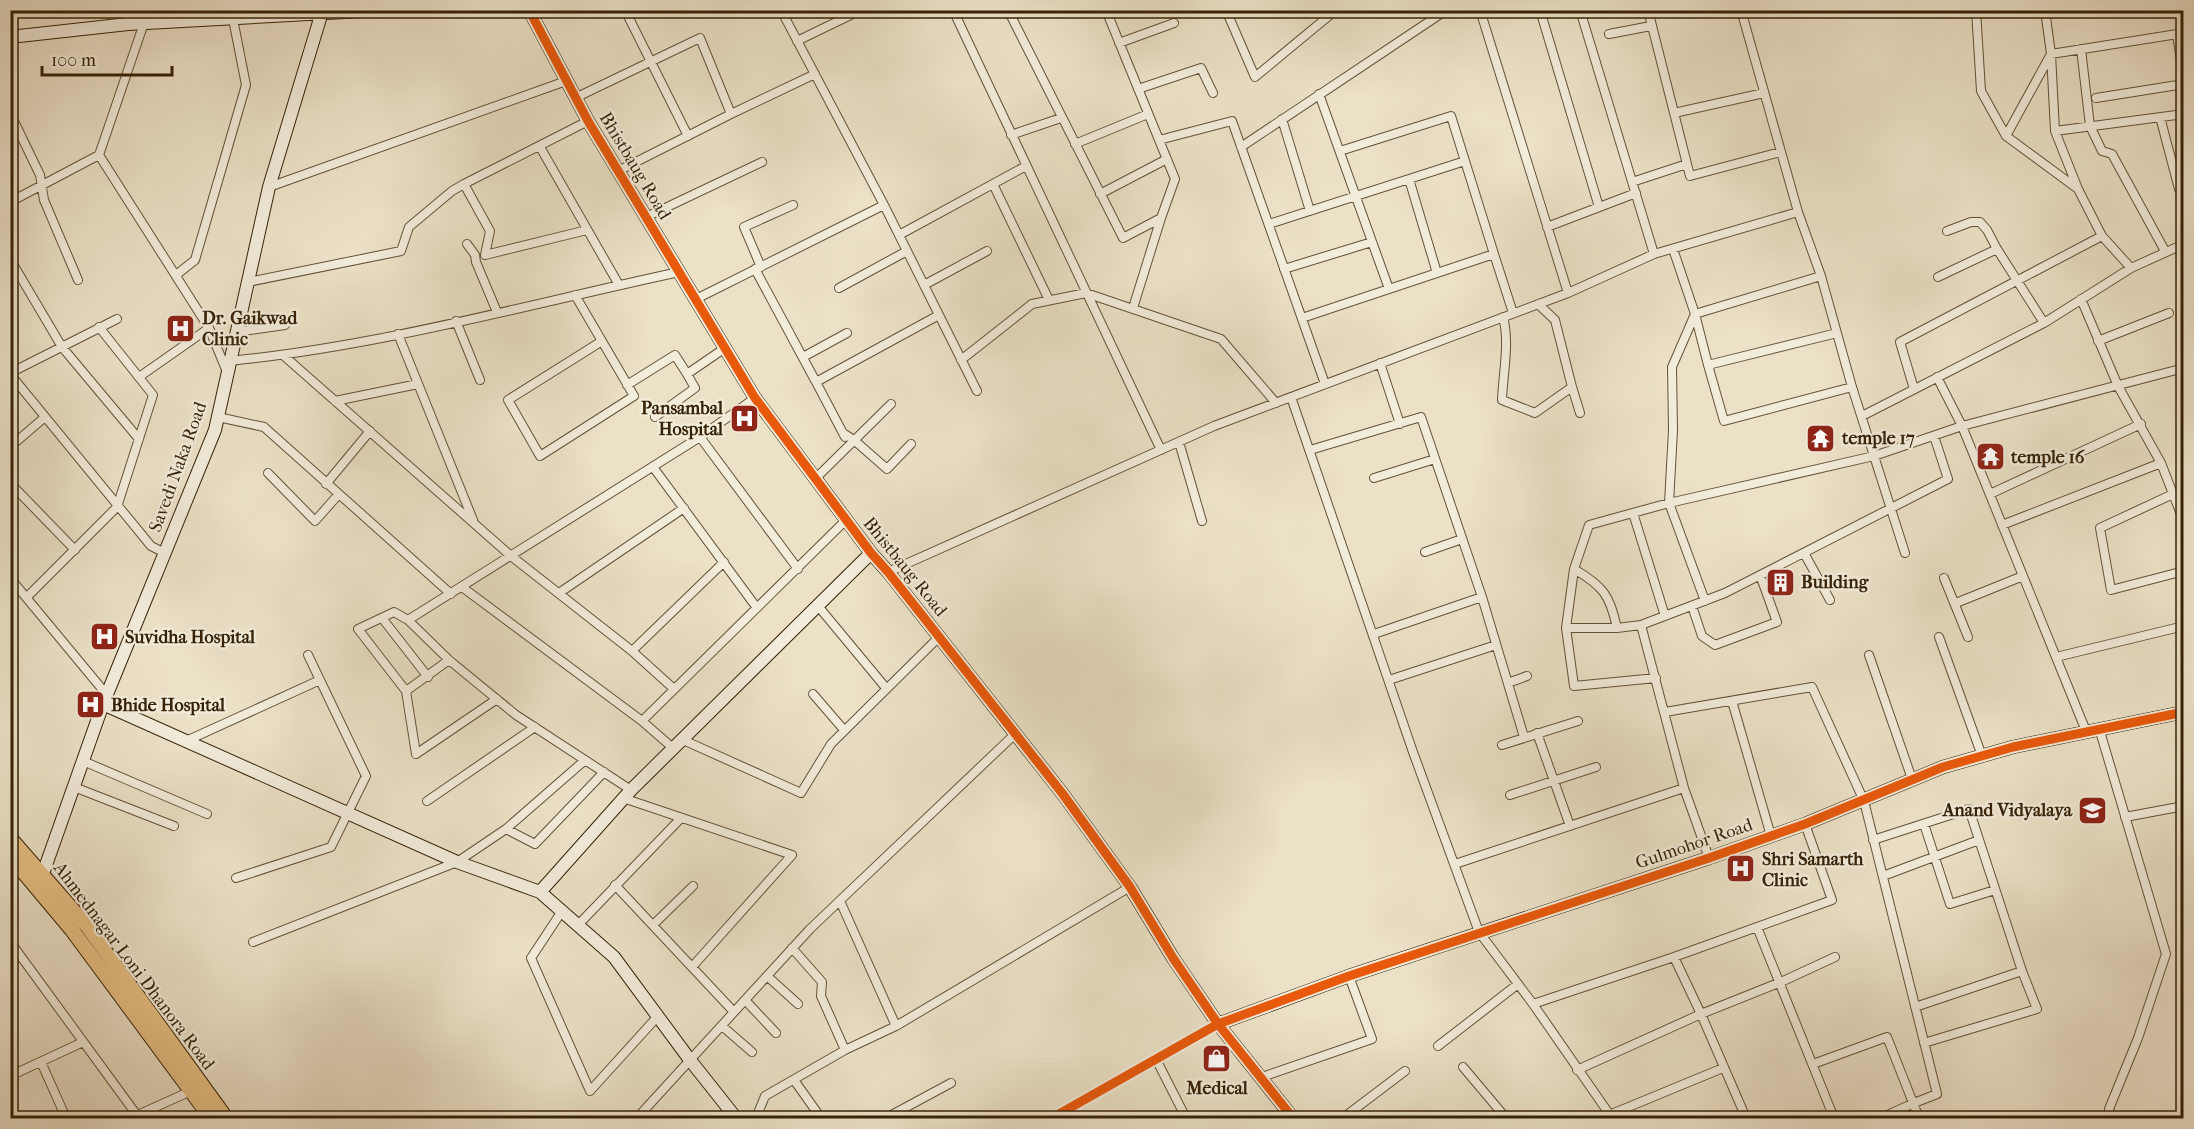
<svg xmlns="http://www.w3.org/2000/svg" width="2194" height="1129" viewBox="0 0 2194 1129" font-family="'IM FELL French Canon',serif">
  <rect width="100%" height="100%" fill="#ebe1c7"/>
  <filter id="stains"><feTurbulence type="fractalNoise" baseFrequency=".00333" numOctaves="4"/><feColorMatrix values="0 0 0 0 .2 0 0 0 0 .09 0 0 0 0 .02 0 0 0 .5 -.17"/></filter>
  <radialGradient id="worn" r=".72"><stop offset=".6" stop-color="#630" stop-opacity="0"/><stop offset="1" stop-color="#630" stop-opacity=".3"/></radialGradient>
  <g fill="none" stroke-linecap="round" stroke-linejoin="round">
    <defs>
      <path id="street" d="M625,10l63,126
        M781,10l103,195 93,186
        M953,10l208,440
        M1008,10l115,228 38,-20 14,-39 -69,-169
        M1226,10l29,67 81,-67
        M1480,10l88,283
        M1540,10l59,197
        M1580,10l74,244
        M1648,10l42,166 90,-24
        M1741,10l57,202 23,64 31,111 53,166
        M1976,10l5,81 25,45 72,53 24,47 29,32
        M2045,10l6,44 4,77 129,-17
        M1609,34l42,-8
        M2177,34l7,47
        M797,41l64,-31
        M1119,43l55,-20
        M2081,49l9,77 12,25 10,3 53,97
        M1138,89l63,-21 12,25
        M1319,94l70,195
        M575,98l125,-60 31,76 -113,57
        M2096,98l88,-14
        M10,113l30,62 4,25 34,80
        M1674,113l90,-20
        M731,114l84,-40
        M2160,117l19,72 5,-2
        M1282,119l28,92
        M2055,131l23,58
        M1011,135l50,-17
        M2006,136l45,-82 133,-21
        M1159,140l73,-19 93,263
        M1075,144l73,-30
        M540,147l79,138
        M1241,147l198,-132 -3,-5
        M1340,151l111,-35 14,45
        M99,155l110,173 18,44
        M1409,179l28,94
        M1632,182l55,-18
        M464,184l124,-63
        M993,184l56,116
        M269,187l297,-106
        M1100,194l67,-35
        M10,202l89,-47 45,-132
        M646,217l116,-55
        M1269,224l196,-63 29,93
        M1547,227l89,-34
        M1947,231l24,-9h9l7,8 10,19
        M899,235l127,-69
        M467,244l8,11 1,7 21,50
        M1673,249l22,65 126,-38
        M10,259l52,88 77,92
        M761,267l-17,-40 49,-22
        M755,269l61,113 123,-67
        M1284,269l88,-27
        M176,275l19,-15 51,-175 -13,-66
        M1938,277l59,-28 47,74
        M248,282l153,-31 8,-24 43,-36 12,-7 26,47 -5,24 102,-25
        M924,285l63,-34
        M839,288l68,-37
        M575,295l59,101 -94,60 -32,-56 94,-59
        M696,299l188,-94
        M2081,299l37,87 43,77 23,59
        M1133,308l28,-90
        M1503,317c7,26 0,56 -1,83l33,13 37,-26 -17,-67 -17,-16
        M1302,318l192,-64 19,59
        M456,321l24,59
        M236,332l49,-7
        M398,334l75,186
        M2098,341l71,-28
        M283,355l228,201 121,95 42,38
        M803,357l44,-24
        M961,360l71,-56 54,-11 135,46 55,64
        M229,361c152,-15 301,-57 450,-89
        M1380,363l20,61
        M1708,365l16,56 128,-34
        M10,373l107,-54
        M10,374l141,172 14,7
        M139,377l70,-49
        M1937,377l25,49 222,-58
        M816,382l29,55
        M627,385l48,-30 12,19 38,-26
        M1572,387l8,26
        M1914,389l-14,-47 202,-106
        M1291,397l122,355 66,180 54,72 79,114
        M335,401l83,-17
        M1862,416l182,-93 87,-55 53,-24
        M218,417l46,10 187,167
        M655,417l40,-29 -8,-14
        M843,433l11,7 33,29 24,-25
        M700,437l98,132
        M1179,442l23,79
        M10,447l35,-30
        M1310,450l111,-33 61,180
        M653,467l104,141
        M268,473l47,48 23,-26
        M816,478l75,-74
        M1374,478l61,-19
        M10,483l65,67
        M326,484l44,-53
        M1990,494l151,-70
        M2173,494l-73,34 11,62 73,-19
        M1633,513l32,103
        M2002,525l159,-62
        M1425,552l37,-13
        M1804,553l26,47
        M1574,569l-8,59 8,58 82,-8
        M888,572l326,-146 354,-133 86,-39 144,-42
        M10,578l97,117
        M1944,578l24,59
        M462,587l180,134 32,28
        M559,593l125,-85
        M27,597l90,-90 36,-112 -54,-68
        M1705,601l-36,-98 4,-73 -1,-63 23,-53 13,51 129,-32
        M1956,603l67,-27
        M818,606l68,82
        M1692,606l10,30 13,9 62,-23 -17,-47
        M382,618l46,59
        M408,620l-14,-8 -36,17 48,62 10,63 81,-55
        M1641,625l43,163
        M1566,628h51c-7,-33 -14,-42 -43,-59l15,-44 80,-22 205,-47 88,-30 124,305
        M1617,628l24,-3 84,-32 223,-114 -14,-43
        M1374,634l108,-37 42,140
        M1939,637l43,119
        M632,651l92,-89
        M1869,655l43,124
        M2056,657l128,-31
        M1389,680l107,-35
        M1508,683l19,-7
        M406,691l43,-31
        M813,694l31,36
        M1732,701l39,135
        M1665,712l147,-25 52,114 73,293 -23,9 -33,15
        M642,721l204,-201
        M2099,728l67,226 -28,84 -29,71 3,9
        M1537,733l33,93
        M681,739l120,54 30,-49 108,-107
        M186,741l134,-61
        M1502,745l76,-24
        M83,761l124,53
        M74,787l100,39
        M631,790l-115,-75 -67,-55 -41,-40 292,-183 55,-39
        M1510,795l86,-28
        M623,798l169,57 -100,112
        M427,801l108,-74
        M2125,817l59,-11
        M1924,824l26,80 45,-14
        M506,829l29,15 69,-72
        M1873,840l96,-31 53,162 -107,36
        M1455,864l229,-76 25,70
        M1883,876l96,-36
        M236,878l95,-31 35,-71 -58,-121
        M615,885l119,127
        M562,911l-31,47 59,133 68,-75
        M578,925l103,-107
        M653,925l40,-39
        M1757,927l77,191
        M253,942l204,-80 49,-33 78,-68
        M10,945l4,2 125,171
        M792,948l30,34 -1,14 24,54
        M1674,957l27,57 45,104
        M767,976l31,28
        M745,1000l31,33
        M1533,1004l141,-47 158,-57 -27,-76
        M722,1026l30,26
        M896,1026l234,-139
        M1924,1043l113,-34 -15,-38
        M1438,1046l80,-62
        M1156,1059l30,59
        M41,1062l25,56
        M1813,1064l74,-27 32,81
        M1463,1067l43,51
        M1577,1070l124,-56 80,-32 54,-25
        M10,1076l73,-34
        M1262,1077l110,-38 -23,-63
        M794,1080l27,38
        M1609,1115l114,-47
        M131,1118l60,-27
        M637,1118l173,-189 205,-195
        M756,1118l9,-22 80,-46 51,-24 -56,-125
        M886,1118l65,-35
        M1052,1118l166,-94
        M1097,1118l3,-1 1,1
        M1343,1118l62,-47
        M2175,1118l9,-7"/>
      <path id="secondary" d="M529,10l59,111 167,277 116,155 17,19 174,221 68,94 43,71 45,66 75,94
        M10,37l118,-13 253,-14
        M103,704l354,158 83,30 74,65 76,103 46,58
        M40,882l63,-178 112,-274 54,-243 53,-175
        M540,892l91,-102 240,-237
        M1218,1024l131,-48 360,-118 96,-34 138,-57 70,-20 171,-35"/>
      <path id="primary" d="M10,838l77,88 139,192
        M10,856l62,74 139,188"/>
    </defs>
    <use href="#street" stroke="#635237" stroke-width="10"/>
    <use href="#secondary" stroke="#362207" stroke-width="14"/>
    <use href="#primary" stroke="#362207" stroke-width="16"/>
    <use href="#street" stroke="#f2ecdb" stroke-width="8"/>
    <use href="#secondary" stroke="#f2ecdb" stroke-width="12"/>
    <use href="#primary" stroke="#e6c084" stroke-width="14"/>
    <defs>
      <path id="cycleway" d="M529,10l59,111 167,277 116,155 17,19 174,221 68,94 43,71 45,66 75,94
        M1052,1118l166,-94 131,-48 360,-118 96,-34 138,-57 70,-20 171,-35"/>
    </defs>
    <use href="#cycleway" stroke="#f2ecdb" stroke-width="13"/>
    <use href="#cycleway" stroke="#e8590c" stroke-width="9"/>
  </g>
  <defs>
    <symbol id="hospital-square" viewBox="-11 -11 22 22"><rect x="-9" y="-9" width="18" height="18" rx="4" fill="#8f2418" stroke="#f2ecdb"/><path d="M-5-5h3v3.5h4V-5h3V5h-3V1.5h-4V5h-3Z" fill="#fff"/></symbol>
    <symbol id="temple-square" viewBox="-11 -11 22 22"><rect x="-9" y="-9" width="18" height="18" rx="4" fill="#8f2418" stroke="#f2ecdb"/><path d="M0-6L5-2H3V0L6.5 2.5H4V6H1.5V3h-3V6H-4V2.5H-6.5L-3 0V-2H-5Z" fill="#fff"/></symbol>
    <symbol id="building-square" viewBox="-11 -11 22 22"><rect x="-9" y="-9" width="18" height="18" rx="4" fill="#8f2418" stroke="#f2ecdb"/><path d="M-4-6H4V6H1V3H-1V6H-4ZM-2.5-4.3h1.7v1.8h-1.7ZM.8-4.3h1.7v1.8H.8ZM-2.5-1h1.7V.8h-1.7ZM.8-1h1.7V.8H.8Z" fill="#fff"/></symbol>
    <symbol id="school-square" viewBox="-11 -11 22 22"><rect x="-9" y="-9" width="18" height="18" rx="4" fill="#8f2418" stroke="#f2ecdb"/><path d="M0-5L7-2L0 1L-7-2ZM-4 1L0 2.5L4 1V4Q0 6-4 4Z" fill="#fff"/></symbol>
    <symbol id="shop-square" viewBox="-11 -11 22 22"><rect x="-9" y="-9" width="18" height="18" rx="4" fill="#8f2418" stroke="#f2ecdb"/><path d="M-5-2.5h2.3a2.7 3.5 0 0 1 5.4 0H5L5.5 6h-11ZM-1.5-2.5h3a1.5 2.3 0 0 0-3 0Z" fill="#fff"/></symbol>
  </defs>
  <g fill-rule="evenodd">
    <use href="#hospital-square" x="164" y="312" width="33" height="33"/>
    <use href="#hospital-square" x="728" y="402" width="33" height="33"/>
    <use href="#temple-square" x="1804" y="422" width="33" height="33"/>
    <use href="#temple-square" x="1974" y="440" width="33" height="33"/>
    <use href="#building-square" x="1764" y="566" width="33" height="33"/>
    <use href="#hospital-square" x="88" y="620" width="33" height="33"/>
    <use href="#hospital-square" x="74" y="688" width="33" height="33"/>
    <use href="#school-square" x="2076" y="794" width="33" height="33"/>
    <use href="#hospital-square" x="1724" y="852" width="33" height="33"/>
    <use href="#shop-square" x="1200" y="1042" width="33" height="33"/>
  </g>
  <g text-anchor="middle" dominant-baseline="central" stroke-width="4.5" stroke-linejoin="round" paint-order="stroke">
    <g font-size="18" fill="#362207" stroke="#f2ecdb">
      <text transform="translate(635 166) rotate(59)">Bhistbaug Road</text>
      <text transform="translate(178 467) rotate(-70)">Savedi Naka Road</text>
      <text transform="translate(905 567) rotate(51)">Bhistbaug Road</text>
      <text transform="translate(1694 844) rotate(-19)">Gulmohor Road</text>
      <text transform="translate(134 966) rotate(53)">Ahmednagar Loni Dhanora Road</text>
    </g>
    <g font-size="18" font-weight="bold" fill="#362207" stroke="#f2ecdb" text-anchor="start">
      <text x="202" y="318">Dr. Gaikwad<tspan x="202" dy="21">Clinic</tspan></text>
      <text x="723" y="408" text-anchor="end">Pansambal<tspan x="723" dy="21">Hospital</tspan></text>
      <text x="1842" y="438">temple 17</text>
      <text x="2011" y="457">temple 16</text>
      <text x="1801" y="582">Building</text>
      <text x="125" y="637">Suvidha Hospital</text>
      <text x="111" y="705">Bhide Hospital</text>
      <text x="2072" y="810" text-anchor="end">Anand Vidyalaya</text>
      <text x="1762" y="859">Shri Samarth<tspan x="1762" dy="21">Clinic</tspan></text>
      <text x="1217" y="1088" text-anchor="middle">Medical</text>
    </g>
  </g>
  <rect width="2194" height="1129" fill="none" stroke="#ebe1c7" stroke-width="36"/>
  <rect x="12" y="12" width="2170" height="1105" fill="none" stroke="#362207" stroke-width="3"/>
  <rect x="18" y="18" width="2158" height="1093" fill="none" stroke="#362207" stroke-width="1.5"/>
  <path d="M42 66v9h130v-9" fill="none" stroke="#362207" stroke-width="3"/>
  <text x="51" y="66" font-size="18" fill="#362207" stroke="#f2ecdb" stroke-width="4.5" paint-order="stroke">100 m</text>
  <rect width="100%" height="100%" filter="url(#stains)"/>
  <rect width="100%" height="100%" fill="url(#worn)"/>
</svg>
